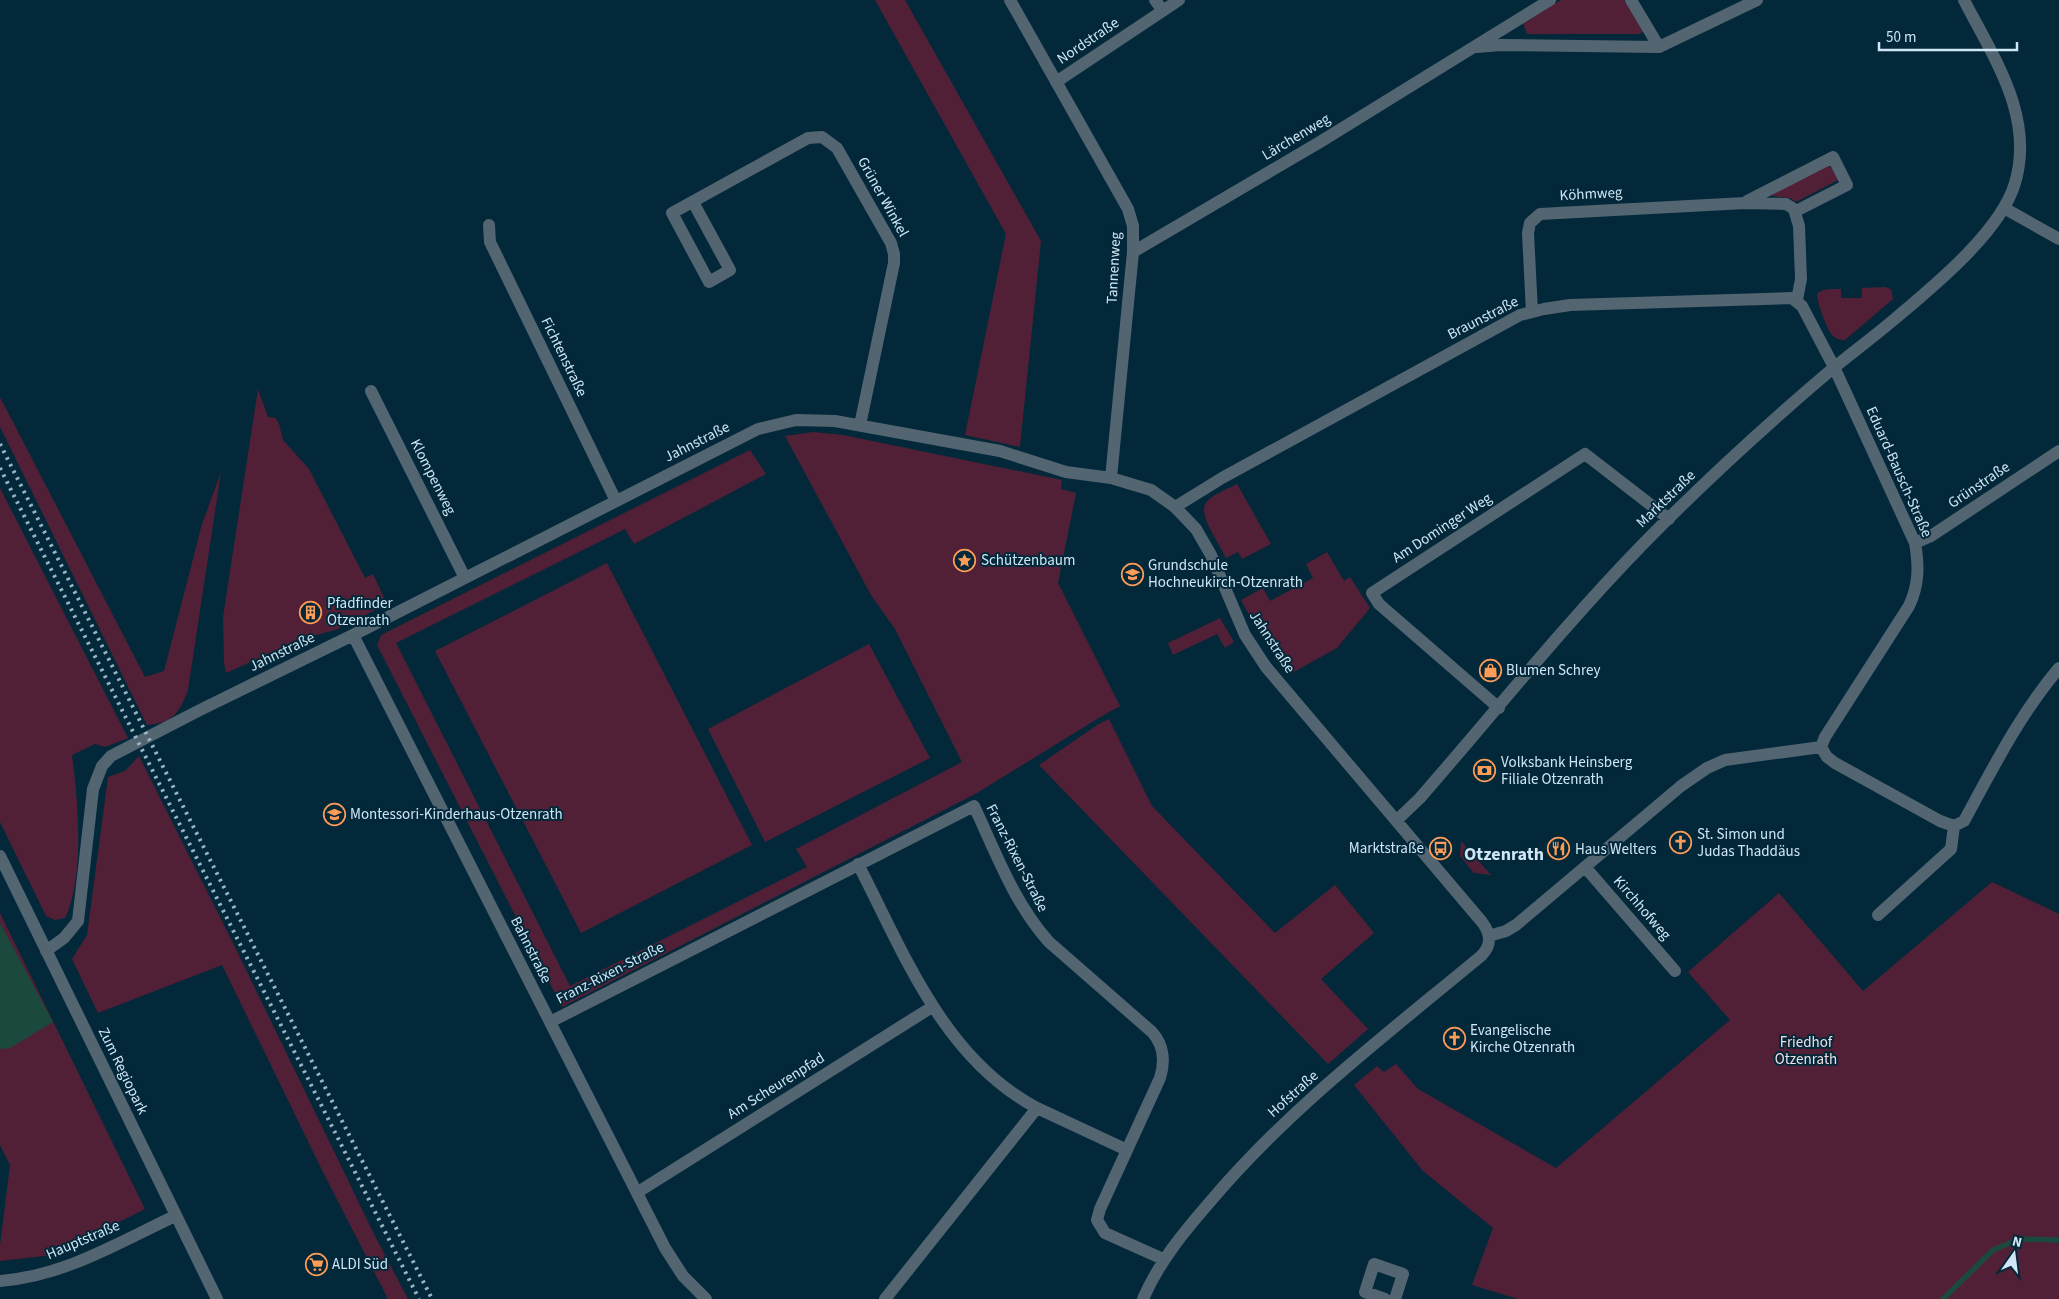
<svg xmlns="http://www.w3.org/2000/svg" width="2059" height="1299" viewBox="0 0 2059 1299" font-family="'Source Sans 3',sans-serif">
  <rect width="100%" height="100%" fill="#03283a"/>
  <path fill="#522036" d="M875,0h30l136,241 -21,206 -55,-12 41,-201z
    M1561,0h63l19,31 -3,3h-113l-4,-11z
    M1827,166l4,1 7,12 -2,2 -40,21 -6,-4 -18,-2 1,-3z
    M1885,287l6,2 2,10 -48,41c-5,0 -8,-1 -12,-4 -6,-5 -16,-34 -16,-42 6,-6 16,-5 24,-5v9h21v-10z
    M258,389l10,28 8,1 3,6 4,16 26,29 56,109 8,-4 14,30 -49,25 -39,11 -73,33 -2,-10 -1,-46z
    M0,397l145,280 19,-6 38,-147 19,-52 -33,218c-9,23 -15,33 -41,35l-147,-298z
    M813,432l30,3 219,45 -1,9 15,4 -18,90 62,123 -23,13 -120,74 -415,214 -185,-362 4,-10 369,-185 16,24 -132,70 -9,-15 -229,114 174,343 237,-119 -11,-18 166,-87 -67,-133 -24,-34 -86,-159z
    M1237,484l34,60 -29,15 -4,-7 -12,6c-5,-12 -27,-42 -21,-53 4,-10 23,-16 32,-21z
    M0,488l128,250 -23,9 -10,-3 -23,11c6,45 13,122 -7,163l-10,2 -9,-4 -46,-94z
    M1327,552l17,29 6,-4 20,31 -33,40 -47,26 -29,-37 -20,-37 22,-12 7,13 43,-23 -7,-14z
    M607,563l145,282 -171,88 -146,-282z
    M1220,618l14,24 -9,6 -8,-14 -44,21 -5,-12z
    M869,644l61,114 -165,84 -57,-113z
    M1109,719l43,87 123,127 60,-48 39,48 -53,46 47,50 -40,35 -289,-299 58,-40z
    M139,756l97,193 138,285 34,65h-20l-66,-129 -100,-205 -124,48 -26,-54 15,-24 21,-158 17,-6z
    M1461,841l30,34 -17,-2 -14,-17z
    M1992,882l67,32v385h-541l-46,-14 21,-57 -70,-57 -69,-86 23,-19 7,6 12,-8 22,25 138,79 174,-148 -42,-48 91,-79 84,98z
    M0,913l145,296 -92,46 -53,6v-16l10,-80 -10,-20z"/>
  <path fill="#1b493d" d="M0,923l53,99 -43,26 -10,1z"/>
  <g fill="none" stroke-linecap="round" stroke-linejoin="round">
    <path stroke="#1b493d" stroke-width="5.5" d="M1943,1299l50,-49 26,-11 40,1"/>
    <path stroke="#526571" stroke-width="12" d="M1010,0l118,209 5,17v26l-22,226
      M1155,0l8,11
      M1631,0l28,47
      M1477,47l24,-2 158,2 98,-47
      M1056,82l123,-82
      M1747,201l86,-44 14,28 -51,26
      M693,202l37,68 -21,12 -37,-69 136,-75 14,-1 15,11 54,95 3,11v9l-34,162
      M2004,208l55,31
      M489,225l1,17 126,259
      M1133,252l187,-110 230,-142
      M1532,312l-4,-79 2,-10 10,-9 205,-11 41,1 8,5 5,17 2,53 -4,21
      M371,391l94,187
      M1175,507l47,-29 298,-163 24,-6 26,-4 222,-7 10,8 32,61 81,176c4,23 4,42 -6,63l-84,131 -4,10
      M1915,543l16,-7 128,-85
      M353,635l312,613 18,28 23,23
      M1499,708l-120,-104 -7,-11 213,-139 84,65
      M1821,747l6,10 8,6 105,58 14,5
      M1397,820l23,-22c74,-85 145,-174 224,-255 60,-61 122,-118 187,-173 22,-18 45,-35 66,-53 38,-32 104,-86 118,-134 20,-67 -22,-126 -51,-183
      M1954,826l10,-5c29,-53 56,-107 95,-153
      M0,856l217,443
      M858,864c46,89 85,194 179,244
      M1585,867l90,104
      M1878,915l73,-66 3,-23
      M1489,936l17,-5 10,-6 165,-139 26,-18 18,-8 96,-13
      M46,951l18,-13 14,-17 15,-132 9,-23 9,-10 89,-46 153,-75 405,-206 38,-9 39,1 165,30 66,21 45,6 40,12 24,17 21,22 15,26 34,80 21,32 216,255c9,12 10,23 -1,34 -94,78 -193,153 -272,247 -26,30 -50,59 -66,96
      M550,1022l424,-216c22,47 40,97 75,136l103,90c12,13 13,30 8,46l-60,131 -3,11 8,13 58,26
      M638,1192l294,-185
      M0,1281c64,-5 118,-38 175,-65
      M885,1299l152,-191 90,42
      M1385,1299l-20,-7 9,-28 29,10 -8,25"/>
    <path stroke="#99b5c5" stroke-width="4" stroke-dasharray="2.5 5" stroke-linecap="butt" d="M0,444l432,855
      M0,468l419,831"/>
  </g>
  <defs>
    <symbol id="sight-ring" viewBox="-11 -11 22 22"><circle r="9.5" fill="#03283a" stroke="#fd9c56" stroke-width="1.5"/><path d="M0-6L1.8-2.2L6-1.7L2.9 1.2L3.7 5.4L0 3.3L-3.7 5.4L-2.9 1.2L-6-1.7L-1.8-2.2Z" fill="#fd9c56"/></symbol>
    <symbol id="school-ring" viewBox="-11 -11 22 22"><circle r="9.5" fill="#03283a" stroke="#fd9c56" stroke-width="1.5"/><path d="M0-5L7-2L0 1L-7-2ZM-4 1L0 2.5L4 1V4Q0 6-4 4Z" fill="#fd9c56"/></symbol>
    <symbol id="building-ring" viewBox="-11 -11 22 22"><circle r="9.5" fill="#03283a" stroke="#fd9c56" stroke-width="1.5"/><path d="M-4-6H4V6H1V3H-1V6H-4ZM-2.5-4.3h1.7v1.8h-1.7ZM.8-4.3h1.7v1.8H.8ZM-2.5-1h1.7V.8h-1.7ZM.8-1h1.7V.8H.8Z" fill="#fd9c56"/></symbol>
    <symbol id="shop-ring" viewBox="-11 -11 22 22"><circle r="9.5" fill="#03283a" stroke="#fd9c56" stroke-width="1.5"/><path d="M-5-2.5h2.3a2.7 3.5 0 0 1 5.4 0H5L5.5 6h-11ZM-1.5-2.5h3a1.5 2.3 0 0 0-3 0Z" fill="#fd9c56"/></symbol>
    <symbol id="bank-ring" viewBox="-11 -11 22 22"><circle r="9.5" fill="#03283a" stroke="#fd9c56" stroke-width="1.5"/><path d="M-6-4H6V4H-6ZM0-2.3a2.3 2.3 0 1 0 0 4.6a2.3 2.3 0 1 0 0-4.6Z" fill="#fd9c56"/></symbol>
    <symbol id="church-ring" viewBox="-11 -11 22 22"><circle r="9.5" fill="#03283a" stroke="#fd9c56" stroke-width="1.5"/><path d="M-1.2-6h2.4v3.5h3.3v2.4h-3.3V6h-2.4V-.1h-3.3v-2.4h3.3Z" fill="#fd9c56"/></symbol>
    <symbol id="bus-ring" viewBox="-11 -11 22 22"><circle r="9.5" fill="#03283a" stroke="#fd9c56" stroke-width="1.5"/><path d="M-5-6H5V4H4V6H2V4H-2V6H-4V4H-5ZM-3.5-4V0h7V-4ZM-3.5 1.2v1.5H-2V1.2ZM2 1.2v1.5H3.5V1.2Z" fill="#fd9c56"/></symbol>
    <symbol id="restaurant-ring" viewBox="-11 -11 22 22"><circle r="9.5" fill="#03283a" stroke="#fd9c56" stroke-width="1.5"/><path d="M-5-6h1v4h1v-4h1v4h1v-4h1v5L-1.5 .5V6h-2V.5L-5-1ZM5-6V6H3V1.5H1.5Q1.5-4 5-6Z" fill="#fd9c56"/></symbol>
    <symbol id="supermarket-ring" viewBox="-11 -11 22 22"><circle r="9.5" fill="#03283a" stroke="#fd9c56" stroke-width="1.5"/><path d="M-6-5.5h2.5l.6 2H6L4.5 2H-2.5L-4.4-4H-6ZM-1.5 3.2a1.3 1.3 0 1 0 .1 0ZM3 3.2a1.3 1.3 0 1 0 .1 0Z" fill="#fd9c56"/></symbol>
  </defs>
  <g fill-rule="evenodd">
    <use href="#sight-ring" x="952" y="548" width="25" height="25"/>
    <use href="#school-ring" x="1120" y="562" width="25" height="25"/>
    <use href="#building-ring" x="298" y="600" width="25" height="25"/>
    <use href="#shop-ring" x="1478" y="658" width="25" height="25"/>
    <use href="#bank-ring" x="1472" y="758" width="25" height="25"/>
    <use href="#school-ring" x="322" y="802" width="25" height="25"/>
    <use href="#church-ring" x="1668" y="830" width="25" height="25"/>
    <use href="#bus-ring" x="1428" y="836" width="25" height="25"/>
    <use href="#restaurant-ring" x="1546" y="836" width="25" height="25"/>
    <use href="#church-ring" x="1442" y="1026" width="25" height="25"/>
    <use href="#supermarket-ring" x="304" y="1252" width="25" height="25"/>
  </g>
  <g text-anchor="middle" dominant-baseline="central" stroke-width="4" stroke-linejoin="round" paint-order="stroke">
    <g font-size="15" fill="#cee6f5" stroke="#03283a">
      <text transform="translate(1088 41) rotate(-34)">Nordstraße</text>
      <text transform="translate(1296 137) rotate(-31)">Lärchenweg</text>
      <text transform="translate(1591 194) rotate(-3)">Köhmweg</text>
      <text transform="translate(883 197) rotate(61)">Grüner Winkel</text>
      <text transform="translate(1114 268) rotate(-87)">Tannenweg</text>
      <text transform="translate(1483 318) rotate(-27)">Braunstraße</text>
      <text transform="translate(564 357) rotate(64)">Fichtenstraße</text>
      <text transform="translate(697 442) rotate(-27)">Jahnstraße</text>
      <text transform="translate(1899 472) rotate(66)">Eduard-Bausch-Straße</text>
      <text transform="translate(433 477) rotate(63)">Klompenweg</text>
      <text transform="translate(1979 485) rotate(-34)">Grünstraße</text>
      <text transform="translate(1666 499) rotate(-44)">Marktstraße</text>
      <text transform="translate(1442 528) rotate(-33)">Am Dominger Weg</text>
      <text transform="translate(1272 642) rotate(57)">Jahnstraße</text>
      <text transform="translate(282 652) rotate(-26)">Jahnstraße</text>
      <text transform="translate(1017 858) rotate(63)">Franz-Rixen-Straße</text>
      <text transform="translate(1642 908) rotate(49)">Kirchhofweg</text>
      <text transform="translate(531 950) rotate(63)">Bahnstraße</text>
      <text transform="translate(610 973) rotate(-27)">Franz-Rixen-Straße</text>
      <text transform="translate(123 1071) rotate(64)">Zum Regiopark</text>
      <text transform="translate(776 1086) rotate(-32)">Am Scheurenpfad</text>
      <text transform="translate(1293 1094) rotate(-42)">Hofstraße</text>
      <text transform="translate(83 1240) rotate(-23)">Hauptstraße</text>
    </g>
    <g font-size="15" fill="#cee6f5" stroke="#03283a" text-anchor="start">
      <text x="981" y="560">Schützenbaum</text>
      <text x="1148" y="565">Grundschule<tspan x="1148" dy="17">Hochneukirch-Otzenrath</tspan></text>
      <text x="327" y="603">Pfadfinder<tspan x="327" dy="17">Otzenrath</tspan></text>
      <text x="1506" y="670">Blumen Schrey</text>
      <text x="1501" y="762">Volksbank Heinsberg<tspan x="1501" dy="17">Filiale Otzenrath</tspan></text>
      <text x="350" y="814">Montessori-Kinderhaus-Otzenrath</text>
      <text x="1697" y="834">St. Simon und<tspan x="1697" dy="17">Judas Thaddäus</tspan></text>
      <text x="1424" y="848" text-anchor="end">Marktstraße</text>
      <text x="1575" y="849">Haus Welters</text>
      <text x="1470" y="1030">Evangelische<tspan x="1470" dy="17">Kirche Otzenrath</tspan></text>
      <text x="332" y="1264">ALDI Süd</text>
    </g>
    <g font-size="15" fill="#f2dee5" stroke="#03283a">
      <text x="1806" y="1042">Friedhof<tspan x="1806" dy="17">Otzenrath</tspan></text>
    </g>
    <g font-size="18" font-weight="bold" fill="#cee6f5" stroke="#03283a">
      <text x="1504" y="854">Otzenrath</text>
    </g>
  </g>
  <g transform="translate(2014 1254) rotate(14)" stroke="#03283a" stroke-width="4" paint-order="stroke">
  <path d="M0-4L9 19L0 12L-9 19Z" fill="#cee6f5"/>
  <text y="-8" font-size="14" font-weight="bold" text-anchor="middle" fill="#cee6f5">N</text>
  </g>
  <path d="M1879 42v8h138v-8" fill="none" stroke="#cee6f5" stroke-width="2.5"/>
  <text x="1886" y="42" font-size="15" fill="#cee6f5" stroke="#03283a" stroke-width="4" paint-order="stroke">50 m</text>
</svg>
